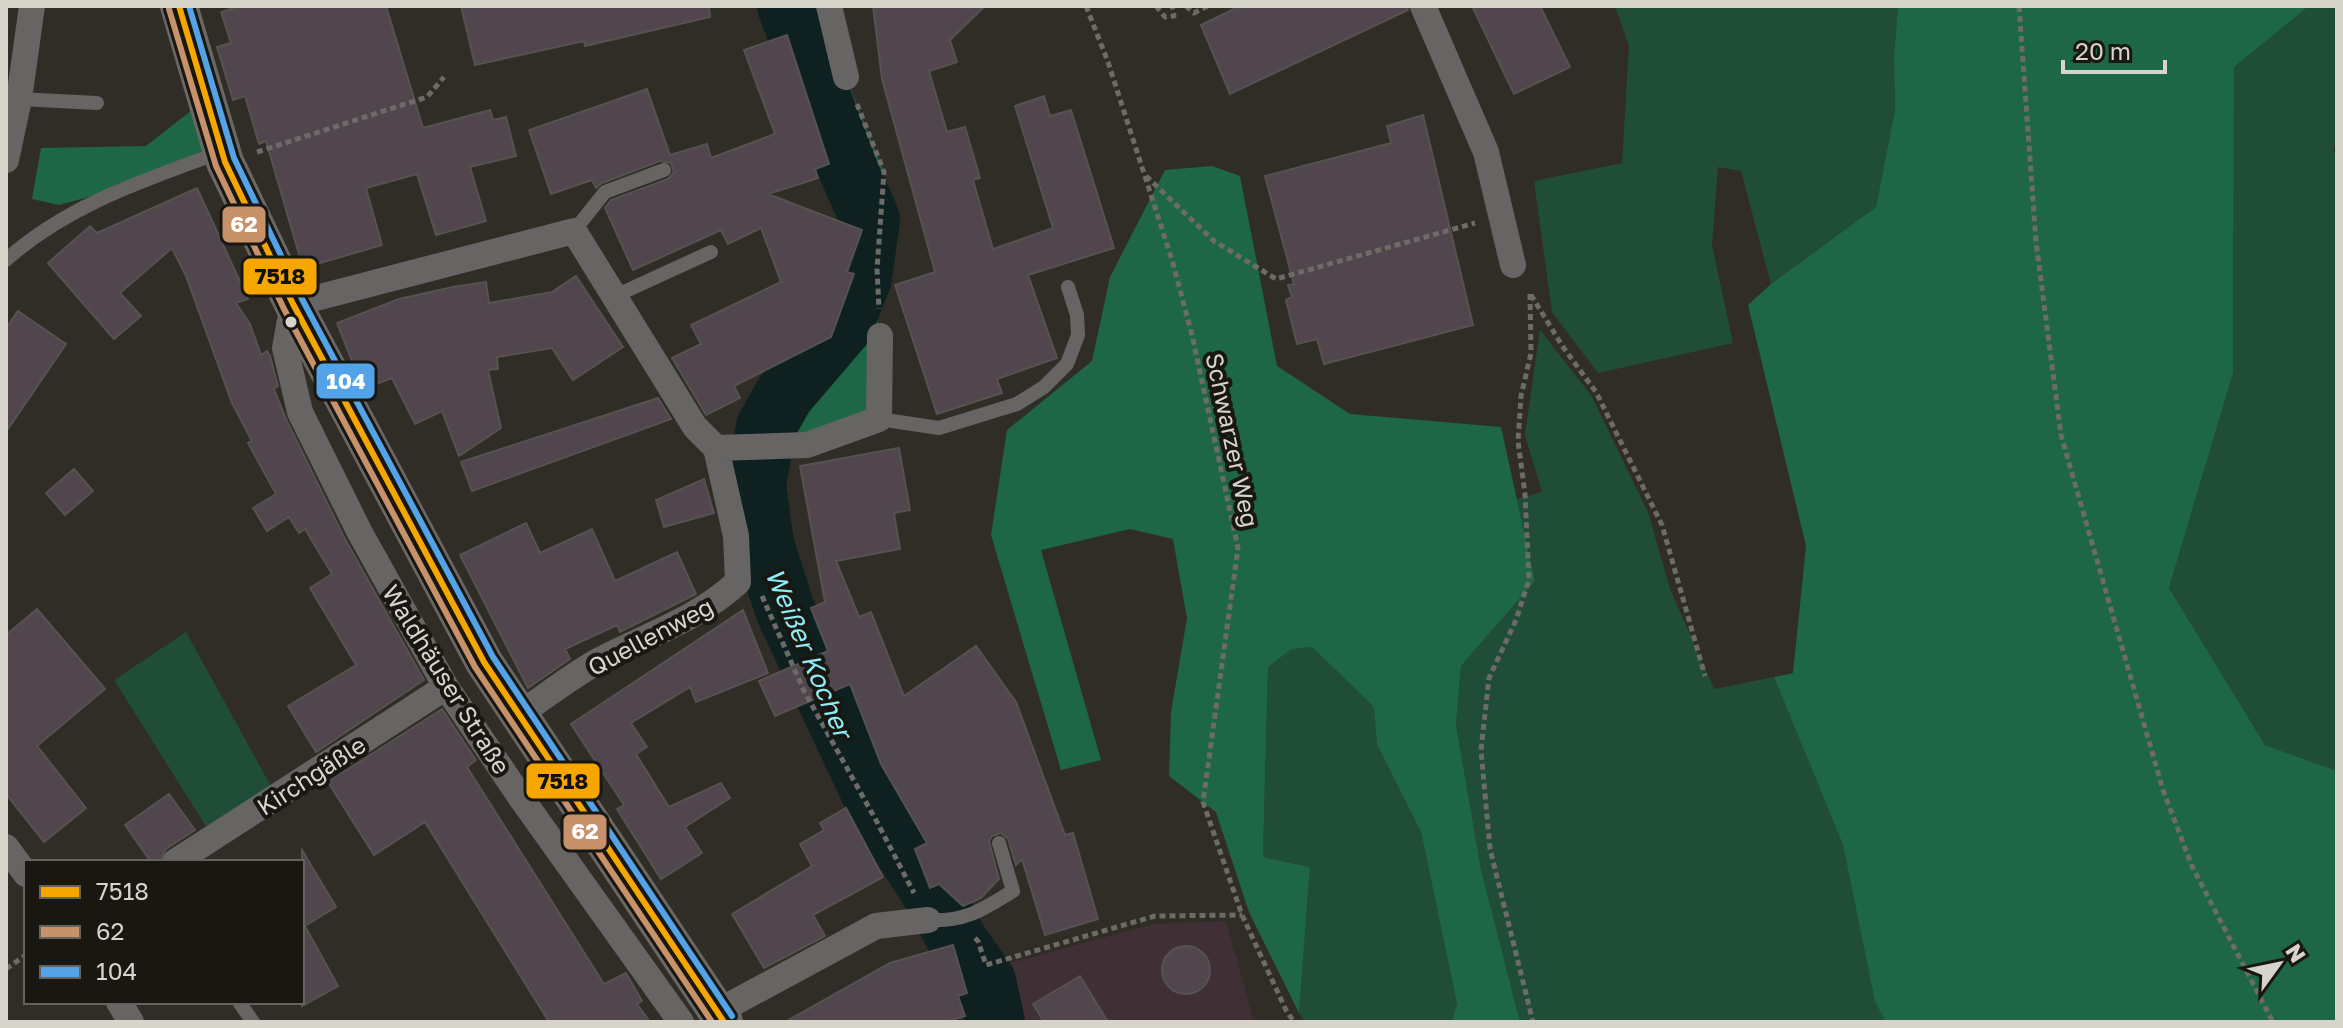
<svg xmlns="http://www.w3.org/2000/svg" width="2343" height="1028" viewBox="0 0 2343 1028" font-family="'Golos Text',sans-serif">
  <rect width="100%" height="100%" fill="#302d26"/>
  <path fill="#403036" d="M1226,921l28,101h-254l-12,-53 166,-45z"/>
  <path fill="#204d37" d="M1615,6h283l-4,51 1,53 -19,97 -105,77 -30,-113 -23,-4 -6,78 21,98 -135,30 -46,-61 -18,-131 88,-18 7,-117z
    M2309,6h28v132l-4,13 4,2v618l-72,-26 -96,-157 64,-215 1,-306z
    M1540,330l51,65 57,117 22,77 44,100 60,-12 69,168 32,157 11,20h-366l-39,-153 -25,-144 5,-59 74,-85 -18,-82 25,-7 -17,-57z
    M186,632l86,156 -63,43 -95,-151z
    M1312,647l62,60 4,37 43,88 36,172 -6,18h-146l-6,-9 11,-146 -47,-10 5,-190 24,-18z"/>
  <path fill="#1d6747" d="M1898,6h411l-75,61 -1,306 -64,215 96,157 72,26v251h-451l-11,-20 -32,-157 -69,-168 19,-4 13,-127 -58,-241 23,-21 105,-77 19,-97 -1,-53z
    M846,77l38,95 -7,97 2,150 -116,26 3,-18 18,-32 59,-69 19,-48 8,-59 -52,-130z
    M201,103l11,45 -116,47 -37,10 -27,-6 9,-51 105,-2z
    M1212,166l28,10 37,190 73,48 151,13 34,154 -74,85 -5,59 25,144 39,153h-69l6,-18 -36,-172 -44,-88 -3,-37 -62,-60 -20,2 -24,18 -5,190 47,10 -11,146 -50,-101 -33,-100 -47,-36 2,-64 16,-94 -14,-79 -43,-10 -89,21 60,210 -40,10 -70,-235 16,-105 85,-69 18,-84 55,-107z"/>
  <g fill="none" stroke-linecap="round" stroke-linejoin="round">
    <path stroke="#0f2021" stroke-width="60" d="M787,6l61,163 22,50 -8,59 -19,48 -59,69 -18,32 -10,58 8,59 21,66 97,206 55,85 21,41 28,39 9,41"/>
  </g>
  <path fill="#51464e" stroke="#555250" stroke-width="2" d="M241,6h145l37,122 67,-18 3,10 13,-3 10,39 -46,11 16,54 -50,14 -19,-61 -51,14 16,57 -79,23 -37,-127 -7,3 -14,-48 -12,4 -16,-53 14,-4 -10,-31z
    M461,6h248l1,11 -125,29 -1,-5 -109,24z
    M873,6h112l-35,34 7,22 -28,9 18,61 18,-5 15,51 -7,2 20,69 60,-21 -38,-122 29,-10 6,20 21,-6 43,138 -86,27 29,83 -60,21 5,14 -65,21 -42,-129 40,-13 -53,-193z
    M1240,6h167l1,4 -178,84 -29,-69z
    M1472,6h68l30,61 -56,27z
    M787,35l42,129 -14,5 3,9 -50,16 94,36 -15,42 7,2 -23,63 -97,49 6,12 -34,17 -34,-57 29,-14 -10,-19 90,-43 -20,-54 -33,16 -7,-14 -88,40 -28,-62 6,-8 57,-21 6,-7 -3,-9 -11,-2 -58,22 -6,5 -4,-8 -41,14 -22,-64 118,-41 23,66 37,-11 4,14 64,-24 -31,-84z
    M1423,115l50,210 -149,39 -7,-25 -20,5 -11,-44 6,-3 -4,-12 6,-1 -29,-108 126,-33 -4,-17z
    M197,188l51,111 -12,4 14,21 11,31 6,-4 3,5 8,30 -4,3 12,30 59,120 79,141 -108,72 -28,-46 68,-41 -46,-77 22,-14 -27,-45 -6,4 -10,-16 -22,14 -14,-23 23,-14 -28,-51 4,-2 -20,-38 -46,-127 -14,-28 -52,45 21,23 -27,23 -66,-76 42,-37 7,7z
    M576,276l47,71 -50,33 -21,-32 -55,9 1,12 -10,1 13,58 -42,28 -17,-45 -27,13 -23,-46 -29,11 -26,-66 62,-24 54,-12 33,-5 3,21 63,-11z
    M18,311l48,33 -60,88v-104z
    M658,398l13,21 -199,72 -11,-29z
    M899,448l11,62 -16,3 6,36 -64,12 23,56 12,-5 33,84 72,-50 40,56 49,133 8,-2 25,86 -53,16 -23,-76 -6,6 -8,-26 -7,-6 -9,3 -3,5 10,38 -18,19 -18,8 -24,-22 -9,4 -15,-39 12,-6 -46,-79 -31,-80 -75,32 -16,-35 69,-30 -17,-43 14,-6 -25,-136z
    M74,469l19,22 -28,24 -19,-22z
    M704,479l10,34 -50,14 -8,-27z
    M526,523l14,30 52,-24 23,52 62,-29 19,42 -76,38 -3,-7 -52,24 5,10 -42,29 -68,-133z
    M37,609l68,80 -68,57 49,62 -42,34 -38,-48v-159z
    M743,610l25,63 -72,29 -6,-15 -59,36 16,24 -11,7 33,53 52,-24 9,15 -45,29 17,26 -41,26 -44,-70 7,-4 -53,-81z
    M442,709l34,51 -9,7 137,217 22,-11 16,28 -5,3 13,18h-101l-124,-200 -51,33 -46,-73z
    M169,794l26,36 -29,19 -7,13h-8l-26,-37z
    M846,808l37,69 -70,38 12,21 -61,32 -32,-54 80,-48 -12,-22 24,-14 -4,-7z
    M302,850l34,57 -31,19 33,60 -36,20z
    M953,945l14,48 -9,3 7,20 -20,6h-160l105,-59z
    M1162 970a24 24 0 1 1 48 0a24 24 0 1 1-48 0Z
    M1080,976l28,46h-64l-11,-18z"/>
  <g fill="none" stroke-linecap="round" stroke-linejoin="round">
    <path stroke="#6d6b67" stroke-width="5" stroke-dasharray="6 4" stroke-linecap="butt" d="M1086,6l22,56 64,198 20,75 46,213 -35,254 39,113 44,95 8,12
      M1156,6l9,11 9,-1 -2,-10
      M1186,6l8,7 14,-7
      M2019,6l17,236 25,193 102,355 29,76 81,156
      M857,104l27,68 -7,97 2,40
      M257,152l170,-55 17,-20
      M1146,176l68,65 62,38 199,-56
      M1530,294l1,59 -10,43 -3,45 7,53 4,86 -13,40 -27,58 -8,72 9,99 43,173
      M1531,295l32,52 33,45 66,133 43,151
      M762,596l42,95 73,131 37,71
      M975,938l3,3 8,24 169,-49 87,-1
      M6,969l20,-14"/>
    <path stroke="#676563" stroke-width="14" d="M19,99l78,4
      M574,231l31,-39 59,-22
      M6,260c61,-55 139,-80 215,-108
      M615,296l96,-44
      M879,419l60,9 78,-24 27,-17 23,-23 11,-29 -1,-20 -9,-28
      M928,920c37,2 54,-10 85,-29l-14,-48
      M239,1002l14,20"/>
    <path stroke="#676563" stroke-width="26" d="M829,6l17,71
      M1423,6l63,146 27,113
      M6,160l13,-61 13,-93
      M716,448l91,-3 72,-26 1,-83
      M518,715c27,-18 53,-39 82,-55 49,-26 95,-39 138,-78l-2,-46 -20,-88
      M6,847l20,27
      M175,862l271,-175
      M119,1002l12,20
      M717,1012l159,-86 52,-6
      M681,1022l-160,-224 -75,-111 -87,-156 -59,-119 -15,-64 8,-44 281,-73 121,196 21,21"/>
    <path stroke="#6a6764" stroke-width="38" d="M179,6l46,156 68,142 191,358 240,360"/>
    <defs>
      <path id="bus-1" d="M179,6l46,156 68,142 191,358 240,360"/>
      <path id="bus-2" d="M169,9l47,157 68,143 191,358 237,355"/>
      <path id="bus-3" d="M189,6l45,152 68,141 191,358 239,359"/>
    </defs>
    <use href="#bus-1" stroke="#191712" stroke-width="12"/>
    <use href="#bus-2" stroke="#191712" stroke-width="12"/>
    <use href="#bus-3" stroke="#191712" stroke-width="12"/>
    <use href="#bus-1" stroke="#f7a600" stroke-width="6"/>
    <use href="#bus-2" stroke="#c7916a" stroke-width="6"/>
    <use href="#bus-3" stroke="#53a3e8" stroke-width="6"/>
  </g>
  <circle fill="#d7d4cc" stroke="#191712" stroke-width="3" cx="291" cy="322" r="7"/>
  <g text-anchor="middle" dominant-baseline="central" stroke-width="8" stroke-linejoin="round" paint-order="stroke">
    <g font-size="24" fill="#d7d4cc" stroke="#191712">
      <text transform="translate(1233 440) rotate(78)">Schwarzer Weg</text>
      <text transform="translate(650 636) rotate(-28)">Quellenweg</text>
      <text transform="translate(447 679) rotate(58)">Waldhäuser Straße</text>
      <text transform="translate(311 775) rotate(-33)">Kirchgäßle</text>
    </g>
    <g font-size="26" font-style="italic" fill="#8cedf7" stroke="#191712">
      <text transform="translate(809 653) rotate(67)">Weißer Kocher</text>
    </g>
  </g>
  <g stroke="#191712" stroke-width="3">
    <rect x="221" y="205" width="46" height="39" rx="8" fill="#c7916a"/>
    <rect x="242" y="257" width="76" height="39" rx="8" fill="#f7a600"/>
    <rect x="315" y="362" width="61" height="38" rx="8" fill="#53a3e8"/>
    <rect x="525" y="762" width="76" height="38" rx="8" fill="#f7a600"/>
    <rect x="562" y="813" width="46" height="38" rx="8" fill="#c7916a"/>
  </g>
  <g font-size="22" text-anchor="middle" font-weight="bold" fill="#fff">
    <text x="244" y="232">62</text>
    <text x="346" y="389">104</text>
    <text x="585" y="839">62</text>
  </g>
  <g font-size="22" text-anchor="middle" font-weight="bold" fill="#111">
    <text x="280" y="284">7518</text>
    <text x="563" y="789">7518</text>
  </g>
  <rect width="2343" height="1028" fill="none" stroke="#d7d4cc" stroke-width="16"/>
  <rect x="24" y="860" width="280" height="144" fill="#191712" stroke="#65635c" stroke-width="2"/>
  <rect x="40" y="886" width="40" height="12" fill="#f7a600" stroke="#65635c" stroke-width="2"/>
  <text x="96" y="900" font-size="24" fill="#d7d4cc">7518</text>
  <rect x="40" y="926" width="40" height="12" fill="#c7916a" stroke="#65635c" stroke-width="2"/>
  <text x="96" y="940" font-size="24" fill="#d7d4cc">62</text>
  <rect x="40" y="966" width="40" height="12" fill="#53a3e8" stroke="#65635c" stroke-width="2"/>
  <text x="96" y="980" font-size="24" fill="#d7d4cc">104</text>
  <g transform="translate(2279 964) rotate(57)" stroke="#191712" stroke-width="6" paint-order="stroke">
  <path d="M0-6L14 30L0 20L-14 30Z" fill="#d7d4cc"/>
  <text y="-12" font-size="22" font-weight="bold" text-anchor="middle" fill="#d7d4cc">N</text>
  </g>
  <path d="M2063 60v12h102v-12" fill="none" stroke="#d7d4cc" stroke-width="4"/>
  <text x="2075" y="60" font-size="24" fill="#d7d4cc" stroke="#191712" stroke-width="6" paint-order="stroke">20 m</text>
</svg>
